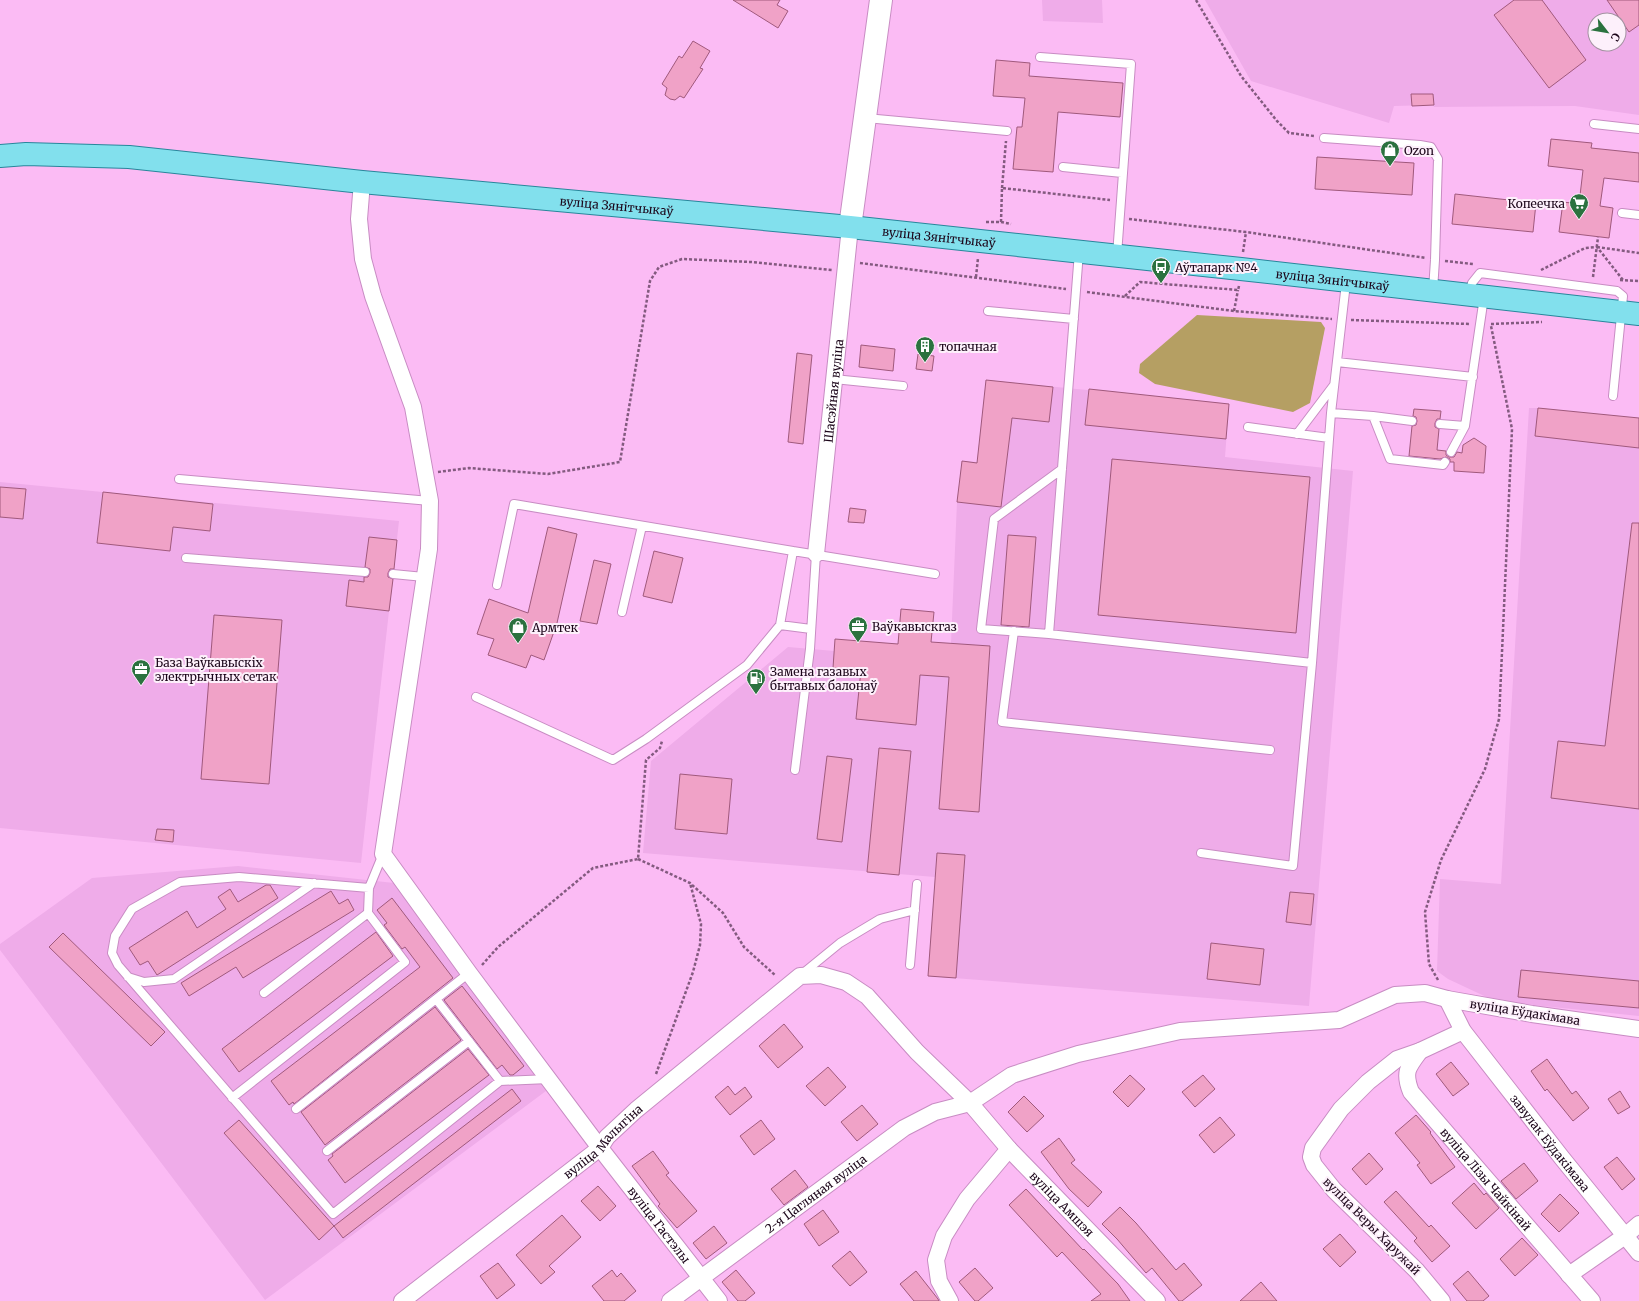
<svg xmlns="http://www.w3.org/2000/svg" width="1639" height="1301" viewBox="0 0 1639 1301" font-family="Merriweather,serif">
  <rect width="100%" height="100%" fill="#fbbbf4"/>
  <path fill="#eface9" fill-rule="evenodd" d="M1042,0h60l1,23 -60,-2z
    M1205,0h434v115l-64,-9 -141,1 -1,-2 -39,1 -5,17 -138,-42zM1595,20h24v24h-24z
    M986,380l243,24 -4,53 128,14 -44,535 -381,-30 7,-99 -292,-24 8,-92 137,-114 46,4 -1,17 96,7 2,-33 20,1 6,-141 5,-41 15,1z
    M1529,408h9l101,11v597l-144,-15 -47,-22 -11,-8 3,-92 61,5z
    M0,482l399,39 -38,342 -361,-35z
    M238,866l156,17 156,205 -285,212 -265,-350v-6l92,-66z"/>
  <path fill="#b59f63" d="M1197,315l124,7 4,6 -15,75 -17,9 -138,-28 -16,-11 1,-9z"/>
  <path fill="#f0a2c7" stroke="#a0597c" d="M733,0h47l-3,5 11,6 -10,17z
    M1514,0h28l44,60 -37,28 -55,-73z
    M1607,0h32v25l-10,7z
    M693,41l17,10 -10,17 3,1 -19,29 -4,-2 -5,4 -5,-1 -5,-4 2,-7 -5,-4 17,-28 3,2z
    M996,60l34,3 -1,13 94,7 -3,34 -62,-5 -5,60 -40,-3 4,-42h5l3,-29 -32,-2z
    M1411,94h22l1,11 -22,1z
    M1551,139l41,4 -1,5 48,5v29l-35,-4 -4,28 13,2 -4,30 -50,-6 4,-30 16,2 4,-34 -35,-4z
    M1317,157l97,6 -2,32 -97,-6z
    M1455,194l81,9 -3,29 -81,-8z
    M861,345l34,4 -2,22 -34,-4z
    M797,353l15,2 -9,89 -15,-2z
    M918,354l16,2 -2,15 -16,-2z
    M986,380l67,7 -4,35 -37,-4 -11,89 -44,-5 5,-41 15,2z
    M1089,389l140,15 -3,35 -141,-14z
    M1538,408l101,10v30l-104,-12z
    M1414,409l27,2 -1,8h-3l-2,4v4l4,2 -2,21 9,1v4l3,2h5l3,-5 5,1 1,-8 11,-7 12,8 -2,27 -30,-2v-9h-4v-3l-4,-2 -6,2 -31,-3 3,-30 4,-1 1,-4 -1,-4 -3,-1z
    M1112,459l198,18 -14,156 -198,-18z
    M0,487l26,2 -3,30 -23,-2z
    M103,492l110,12 -3,27 -37,-4 -3,24 -73,-8z
    M850,508l16,2 -2,13 -16,-1z
    M1632,523h7v286l-88,-11 7,-57 47,5z
    M548,527l29,7 -20,89 -13,37 -13,-5 -5,13 -38,-13 6,-16 -17,-5 12,-35 39,14z
    M1008,535l28,2 -7,90 -28,-2z
    M369,537l28,3 -3,29h-4l-2,4v4l5,2 -4,32 -43,-5 3,-26 15,2v-5h4l2,-4v-4l-5,-2z
    M654,551l29,7 -11,45 -29,-7z
    M594,560l17,4 -14,60 -17,-3z
    M901,609l33,3 -3,30 59,4 -11,166 -40,-3 10,-132 -29,-2 -4,50 -60,-6 5,-49 -28,-2 2,-29 63,5z
    M214,615l68,5 -13,164 -68,-5z
    M879,748l32,3 -12,124 -32,-3z
    M827,756l25,3 -10,83 -25,-3z
    M680,774l52,5 -5,55 -52,-5z
    M157,829l17,1 -1,12 -18,-2z
    M937,853l28,2 -9,123 -28,-2z
    M266,885h4l8,13 -121,77 -9,-14 -8,4 -11,-17 58,-37 10,17 29,-19 -8,-12 12,-8 8,13z
    M331,891l8,13 9,-5 6,11 -111,68 -7,-11 -47,29 -8,-13z
    M1290,892l24,2 -3,31 -25,-3z
    M392,898l61,80 -159,126 -1,-2 -4,3 -18,-24 149,-114 -15,-20 -3,2 -18,-24 3,-2 -10,-13z
    M376,932l17,24 -154,116 -17,-23z
    M63,933l102,99 -14,14 -102,-99z
    M1211,943l53,6 -4,36 -53,-6z
    M1521,970l118,11v27l-121,-11z
    M462,986l62,80 -11,9h-3l-8,-10 -5,4 -53,-69z
    M435,1007l26,33 -136,105 -24,-33z
    M784,1024l19,23 -25,21 -19,-22z
    M468,1049l21,26 -144,108 -17,-23 5,-4 -1,-2z
    M1547,1059l25,35 4,-3 13,17 -16,13 -26,-32 -2,2 -14,-20z
    M1451,1062l18,22 -16,12 -17,-22z
    M828,1067l18,20 -21,19 -19,-20z
    M1130,1075l15,14 -17,18 -15,-15z
    M1203,1075l12,14 -20,18 -13,-15z
    M728,1086l7,9 10,-8 7,10 -22,18 -15,-18z
    M512,1089l9,12 -178,137 -9,-12z
    M1620,1091l10,16 -12,7 -10,-15z
    M1024,1096l20,20 -17,16 -19,-20z
    M862,1105l16,19 -21,17 -16,-19z
    M1416,1115l15,17 -1,1 25,34 -24,17 -14,-19 3,-2 -25,-30z
    M1220,1117l15,18 -21,18 -15,-18z
    M239,1120l95,106 -15,14 -95,-107z
    M761,1120l14,19 -21,16 -14,-19z
    M1059,1138l16,22 -4,3 31,29 -14,15 -19,-18 -28,-37z
    M653,1151l16,22 -3,2 31,36 -20,17 -19,-22 2,-2 -28,-38z
    M1369,1153l14,16 -17,16 -14,-16z
    M1617,1157l18,22 -13,11 -18,-23z
    M1524,1163l14,18 -22,18 -15,-18z
    M795,1170l13,17 -24,18 -13,-16z
    M1474,1183l10,12 2,-2 13,15 -23,21 -24,-26z
    M598,1186l18,20 -16,15 -19,-20z
    M1026,1189l57,61 1,-1 34,35 12,17h-39l10,-7 -39,-42 -5,5 -48,-52z
    M1396,1191l33,36 2,-2 19,21 -18,16 -18,-21 3,-3 -33,-36z
    M1560,1194l19,19 -20,19 -18,-18z
    M1120,1207l16,16 40,47 8,-7 18,22 -20,16h-3l-27,-33 -6,5 -29,-34 -15,-15z
    M823,1210l16,22 -20,14 -15,-22z
    M562,1215l19,22 -32,29 6,6 -14,12 -25,-29z
    M714,1226l13,17 -21,16 -13,-16z
    M1340,1234l16,18 -16,15 -17,-18z
    M1522,1238l16,17 -23,21 -15,-17z
    M850,1251l17,21 -17,14 -18,-20z
    M498,1263l17,22 -18,14 -17,-23z
    M975,1268l18,20 -15,13h-3l-16,-19z
    M612,1270l5,7 4,-4 15,18 -12,10h-20l-12,-15z
    M736,1270l19,23 -10,8h-7l-16,-19z
    M916,1271l22,28 1,2h-25l-14,-17z
    M1468,1271l21,25 -6,5h-16l-14,-17z
    M1261,1282l16,19h-37z"/>
  <g fill="none" stroke-linecap="round" stroke-linejoin="round">
    <defs>
      <path id="lane" d="M1040,57l91,7 -14,191
        M866,118l141,13
        M1594,124l45,5
        M1324,138l96,7 11,2 7,12 -3,101 -2,30
        M1063,167l59,6
        M1622,213l17,2
        M1079,252l-30,382 263,29
        M1469,294l3,-11 8,-10 137,18 6,5 -10,100
        M988,311l86,8
        M1337,362l136,15
        M834,379l69,7
        M1331,413l42,3 17,43 53,6 2,-3
        M1373,416l39,5
        M1440,424l25,2
        M1248,427l81,11
        M1297,434l37,-49
        M1451,452l14,-26 19,-129
        M179,479l251,22
        M186,558l179,14
        M393,574l31,3
        M497,585l17,-81 279,47
        M622,612l20,-86
        M780,625l31,4
        M1014,631l-12,91 268,28
        M1049,634l-68,-5 13,-110 68,-50
        M476,697l137,63 33,-21 101,-74 33,-40 13,-74 142,23
        M795,770l15,-121 6,-95
        M1201,853l92,13 19,-203 19,-250 15,-130
        M383,854l-14,34 -130,-11 -59,5 -48,27 -17,27 -3,17 6,12 215,249 167,-133 49,-2
        M910,965l7,-81
        M469,973l-33,26 64,82
        M802,974l38,-31 40,-24 35,-9
        M128,977l16,5 30,-3 140,-96
        M264,993l104,-80 1,-25
        M232,1098l173,-136 -37,-49
        M296,1109l140,-110
        M327,1151l142,-110"/>
      <g id="street">
        <path id="s1" d="M362,182l-3,37 4,40 10,37 40,111 17,94 -1,48 -46,305 86,119 131,175 119,153"/>
        <path id="s2" d="M816,554l34,-327"/>
        <path id="s3" d="M1639,1029l-107,-15 -85,-15 16,32 99,127 77,95"/>
        <path id="s4" d="M1420,1051c-12,16 -17,21 -9,41l181,209"/>
        <path d="M1569,1275l56,-39 14,-12"/>
        <path id="s5" d="M402,1301l198,-153 7,-11 29,-27 164,-134 21,-1 25,7 21,14 50,56 53,51 39,46 148,152"/>
        <path id="s6" d="M670,1301l234,-173 31,-16 35,-9 42,-28 66,-21 102,-23 159,-11 56,-25 30,-2 22,6"/>
        <path d="M950,1301l-11,-20 -3,-21 8,-24 23,-37 42,-50"/>
        <path d="M1442,1301l-25,-30 -83,-81 -20,-25 -3,-8 2,-9 28,-39 27,-27 29,-23 23,-8 43,-20"/>
      </g>
      <path id="secondary" d="M850,227l31,-227"/>
      <g id="primary">
        <path id="s7" d="M0,156l26,-2 103,3 233,25 488,45 391,42 398,45"/>
      </g>
    </defs>
    <use href="#lane" stroke="#c88cc3" stroke-width="10"/>
    <use href="#street" stroke="#c88cc3" stroke-width="18"/>
    <use href="#secondary" stroke="#c88cc3" stroke-width="24"/>
    <use href="#primary" stroke="#28869b" stroke-width="24"/>
    <path stroke="#835a7f" stroke-width="2.5" stroke-dasharray="3 2" stroke-linecap="butt" d="M1196,0l45,76 36,45 12,12 25,3
      M1002,188l4,-47
      M1129,219l117,13 180,26
      M986,222h15l1,-34 108,12
      M1001,222l10,2
      M1597,247l42,6
      M1243,252l3,-20
      M1445,261l28,3
      M860,263l206,26
      M1541,270l44,-22 12,-1 26,33
      M976,277l2,-19
      M1593,277l5,-40
      M1620,280l19,1
      M1087,292l147,19 98,8
      M1125,296l15,-14 98,8 1,-4
      M1234,311l4,-21
      M1351,320l119,4
      M1491,324l51,-2
      M438,472l31,-4 79,6 72,-12 30,-181 9,-14 23,-8 69,3 81,8
      M638,859l52,24 33,30 21,34 32,29
      M482,965l16,-18 95,-79 45,-9 8,-99 14,-12 2,-7
      M1438,980l-9,-16 -4,-52 16,-52 44,-91 14,-50 13,-290 -21,-103
      M656,1074l37,-102 7,-27 1,-21 -11,-41"/>
    <use href="#lane" stroke="#fff" stroke-width="8"/>
    <use href="#street" stroke="#fff" stroke-width="16"/>
    <use href="#secondary" stroke="#fff" stroke-width="22"/>
    <use href="#primary" stroke="#82e0ed" stroke-width="22"/>
  </g>
  <defs>
    <symbol id="shop-pin" viewBox="-11 -11 22 30"><path d="M0 17L-7.5 6A9.5 9.5 0 1 1 7.5 6Z" fill="#2b723f" stroke="#fdf0fb"/><path d="M-5-2.5h2.3a2.7 3.5 0 0 1 5.4 0H5L5.5 6h-11ZM-1.5-2.5h3a1.5 2.3 0 0 0-3 0Z" fill="#fff"/></symbol>
    <symbol id="supermarket-pin" viewBox="-11 -11 22 30"><path d="M0 17L-7.5 6A9.5 9.5 0 1 1 7.5 6Z" fill="#2b723f" stroke="#fdf0fb"/><path d="M-6-5.5h2.5l.6 2H6L4.5 2H-2.5L-4.4-4H-6ZM-1.5 3.2a1.3 1.3 0 1 0 .1 0ZM3 3.2a1.3 1.3 0 1 0 .1 0Z" fill="#fff"/></symbol>
    <symbol id="bus-pin" viewBox="-11 -11 22 30"><path d="M0 17L-7.5 6A9.5 9.5 0 1 1 7.5 6Z" fill="#2b723f" stroke="#fdf0fb"/><path d="M-5-6H5V4H4V6H2V4H-2V6H-4V4H-5ZM-3.5-4V0h7V-4ZM-3.5 1.2v1.5H-2V1.2ZM2 1.2v1.5H3.5V1.2Z" fill="#fff"/></symbol>
    <symbol id="building-pin" viewBox="-11 -11 22 30"><path d="M0 17L-7.5 6A9.5 9.5 0 1 1 7.5 6Z" fill="#2b723f" stroke="#fdf0fb"/><path d="M-4-6H4V6H1V3H-1V6H-4ZM-2.5-4.3h1.7v1.8h-1.7ZM.8-4.3h1.7v1.8H.8ZM-2.5-1h1.7V.8h-1.7ZM.8-1h1.7V.8H.8Z" fill="#fff"/></symbol>
    <symbol id="office-pin" viewBox="-11 -11 22 30"><path d="M0 17L-7.5 6A9.5 9.5 0 1 1 7.5 6Z" fill="#2b723f" stroke="#fdf0fb"/><path d="M-6-3h4V-5.5h4V-3h4V5H-6ZM-1-4.5V-3h2v-1.5ZM-6 0V1H6V0Z" fill="#fff"/></symbol>
    <symbol id="fuel-pin" viewBox="-11 -11 22 30"><path d="M0 17L-7.5 6A9.5 9.5 0 1 1 7.5 6Z" fill="#2b723f" stroke="#fdf0fb"/><path d="M-5.5-6h7V0h2V4h1.3V-2.5L3-4.5l.8-.8L6-3V5H2.5V1h-1V6h-7ZM-4.2-4.7v3.2H.2V-4.7Z" fill="#fff"/></symbol>
  </defs>
  <g fill-rule="evenodd">
    <use href="#shop-pin" x="1379" y="139" width="22" height="30"/>
    <use href="#supermarket-pin" x="1568" y="192" width="22" height="30"/>
    <use href="#bus-pin" x="1150" y="256" width="22" height="30"/>
    <use href="#building-pin" x="914" y="335" width="22" height="30"/>
    <use href="#office-pin" x="847" y="615" width="22" height="30"/>
    <use href="#shop-pin" x="507" y="616" width="22" height="30"/>
    <use href="#office-pin" x="130" y="658" width="22" height="30"/>
    <use href="#fuel-pin" x="745" y="667" width="22" height="30"/>
  </g>
  <g text-anchor="middle" dominant-baseline="central" stroke-width="4" stroke-linejoin="round" paint-order="stroke">
    <g font-size="12" fill="#1c061a" stroke="#fdf0fb" text-anchor="start">
      <text x="1404" y="150">Ozon</text>
      <text x="1565" y="203" text-anchor="end">Копеечка</text>
      <text x="1175" y="267">Аўтапарк №4</text>
      <text x="939" y="346">топачная</text>
      <text x="872" y="626">Ваўкавыскгаз</text>
      <text x="532" y="627">Армтек</text>
      <text x="155" y="662">База Ваўкавыскіх<tspan x="155" dy="14">электрычных сетак</tspan></text>
      <text x="770" y="671">Замена газавых<tspan x="770" dy="14">бытавых балонаў</tspan></text>
    </g>
    <g font-size="12" fill="#1c061a" stroke="#fdf0fb">
      <text stroke="none"><textPath href="#s7" startOffset="619">вуліца Зянітчыкаў</textPath></text>
      <text stroke="none"><textPath href="#s7" startOffset="943">вуліца Зянітчыкаў</textPath></text>
      <text stroke="none"><textPath href="#s7" startOffset="1339">вуліца Зянітчыкаў</textPath></text>
      <text stroke="none"><textPath href="#s2" startOffset="164">Шасэйная вуліца</textPath></text>
      <text transform="translate(1525 1012) rotate(9)">вуліца Еўдакімава</text>
      <text stroke="none"><textPath href="#s5" startOffset="257">вуліца Малыгіна</textPath></text>
      <text stroke="none"><textPath href="#s3" startOffset="372">завулак Еўдакімава</textPath></text>
      <text stroke="none"><textPath href="#s4" startOffset="160">вуліца Лізы Чайкінай</textPath></text>
      <text stroke="none"><textPath href="#s6" startOffset="181">2-я Цагляная вуліца</textPath></text>
      <text stroke="none"><textPath href="#s5" startOffset="872">вуліца Амшэя</textPath></text>
      <text stroke="none"><textPath href="#s1" startOffset="1148">вуліца Гастэлы</textPath></text>
      <text transform="translate(1372 1226) rotate(45)">вуліца Веры Харужай</text>
    </g>
  </g>
  <g transform="translate(1607 32) rotate(121)"><circle r="19" fill="#fdf0fb" stroke="#a392a1"/>
  <path d="M0-3L7 15L0 10L-7 15Z" fill="#2b723f"/>
  <text y="-6" font-size="11" font-weight="bold" text-anchor="middle" fill="#1c061a">С</text>
  </g>
</svg>
